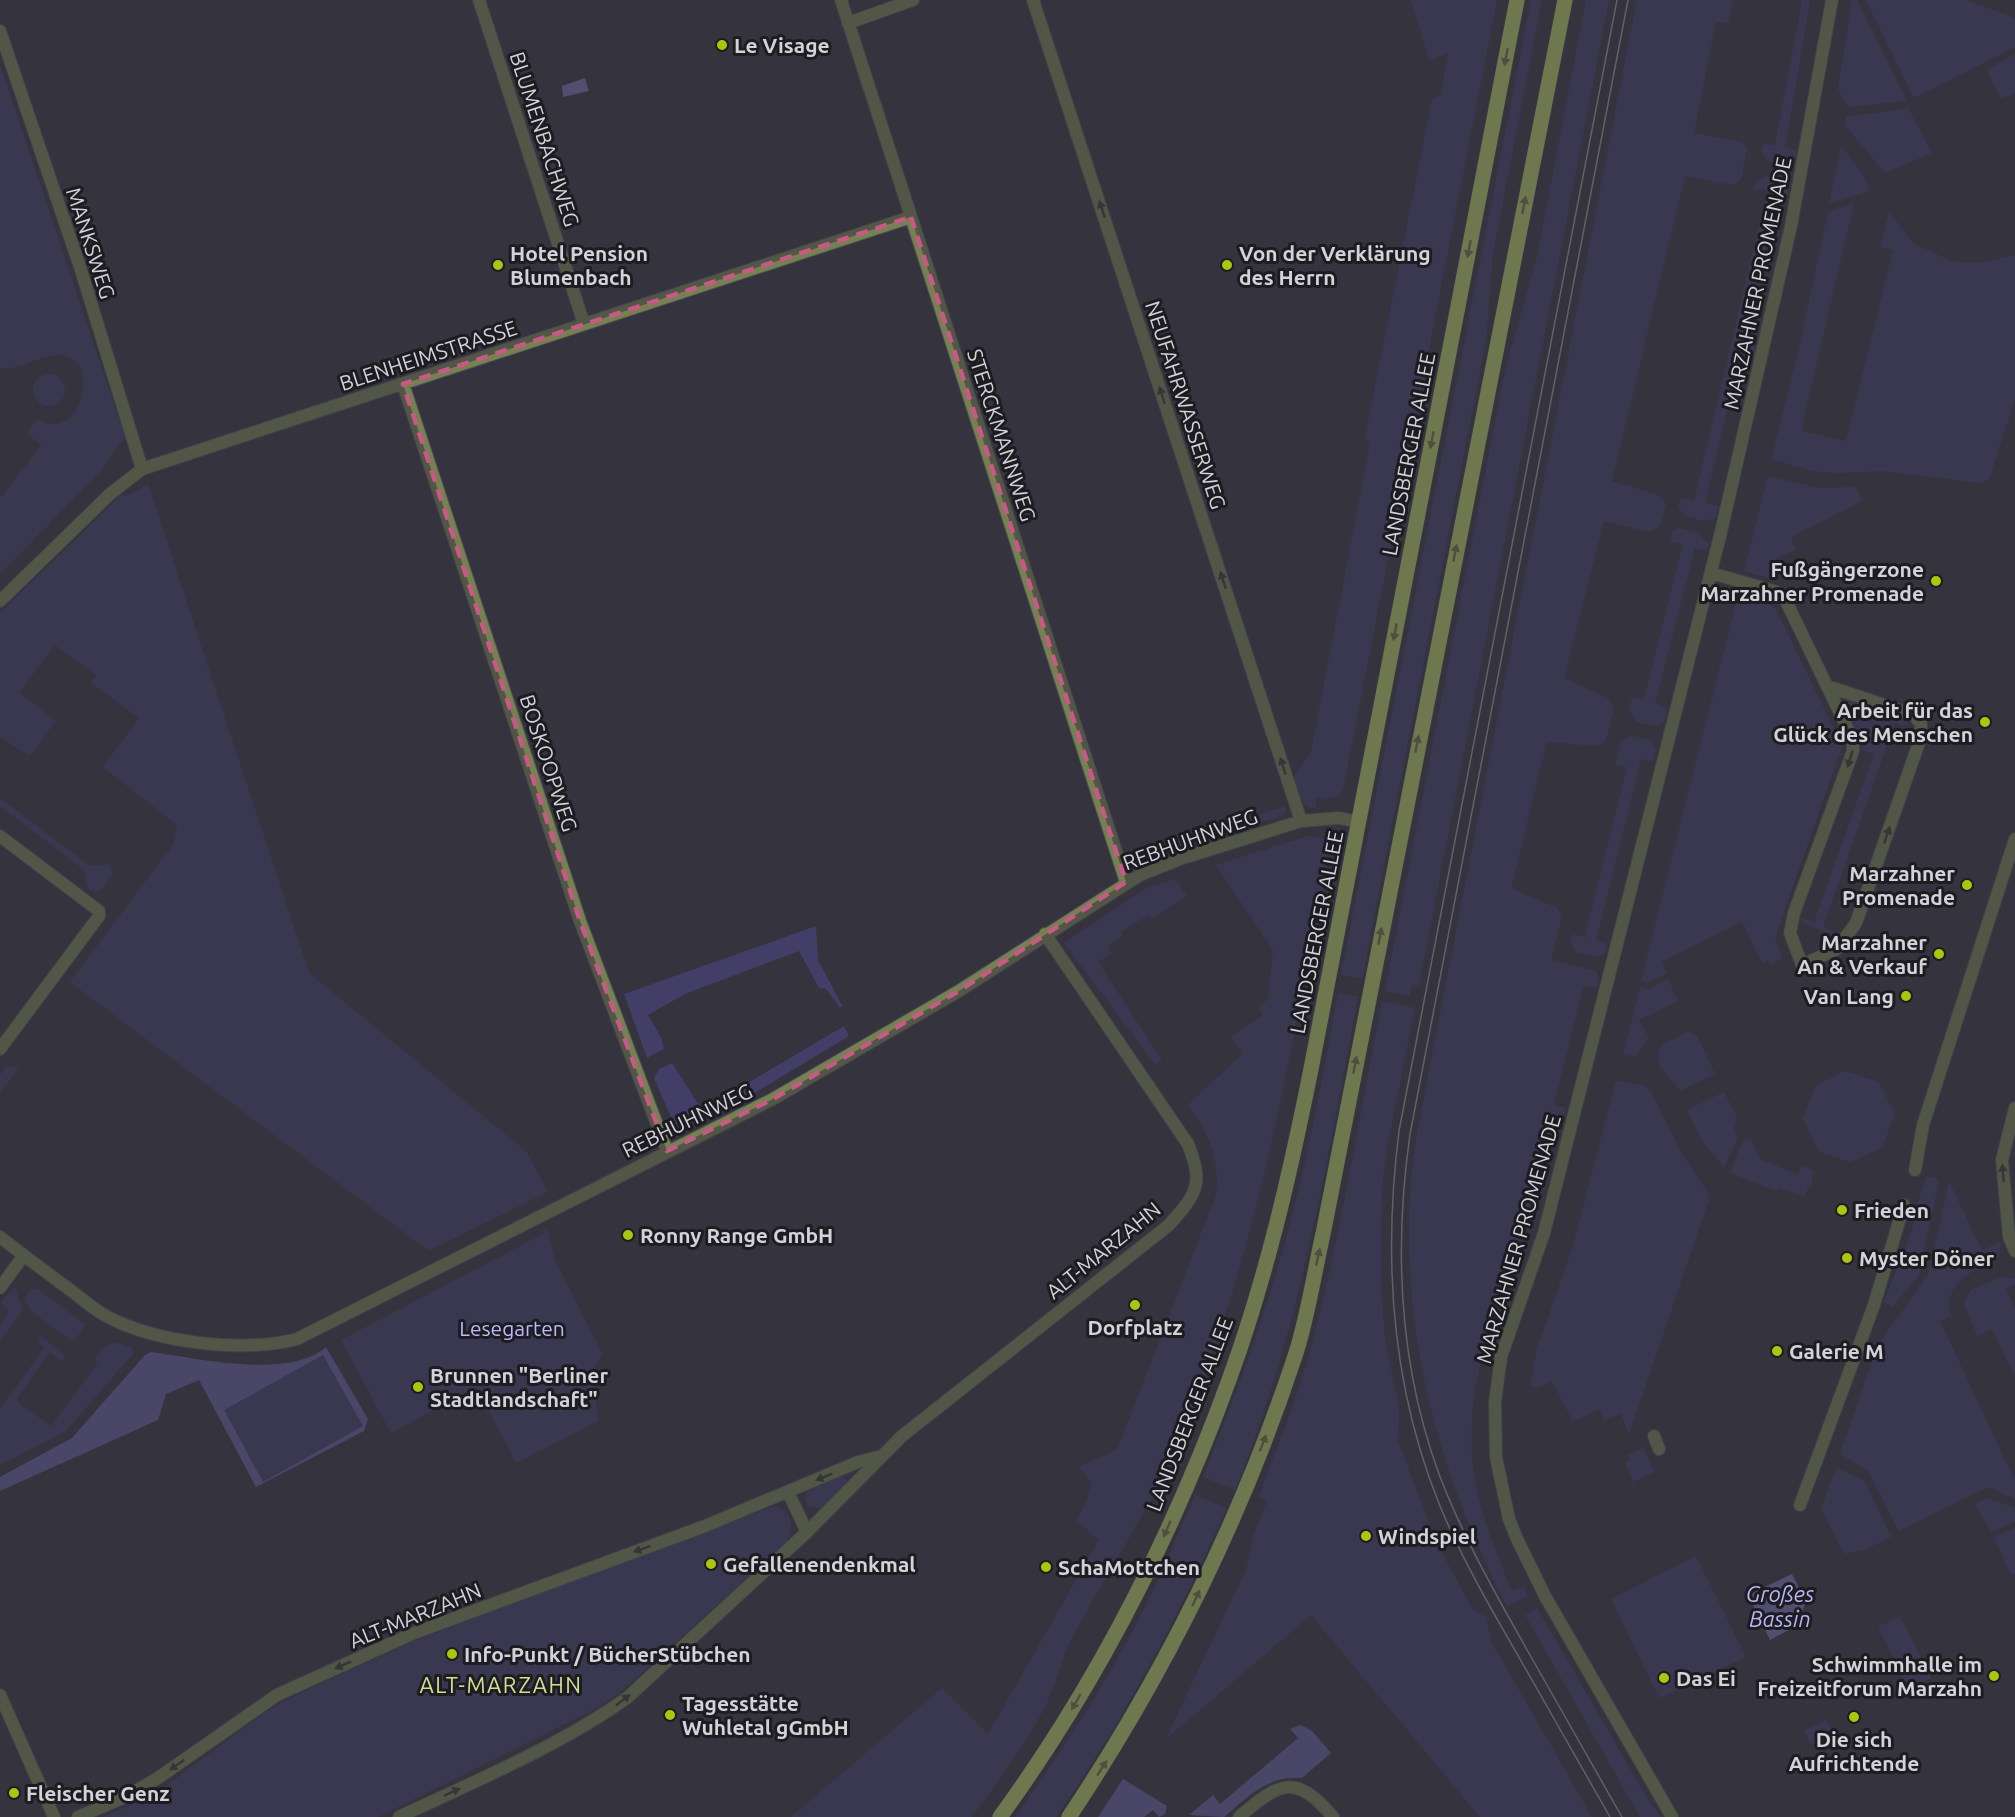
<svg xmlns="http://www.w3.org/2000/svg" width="2015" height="1817" viewBox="0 0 2015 1817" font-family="Ubuntu,sans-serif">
  <rect width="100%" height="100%" fill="#34333e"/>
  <path fill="#423e68" d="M1411,0h86l-154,790 -5,6 -22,3v8l-8,1 -12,-11 -5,-16 20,-29 59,-309 -5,-6 67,-338 8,-3 8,-42 -19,6z
    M1531,0h11l-49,253 -7,88 -124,638 -21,-4z
    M1586,0h23l-190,986 -7,-1 -2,11 -25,-5 120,-620 32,-114z
    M1637,0h96l-5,24 -12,-2 -22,111 48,9 5,6 -6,32 -9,5 -47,-9 -73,305 46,14 8,9 -6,22 -10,6 -46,-11 -40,157 44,20 6,11 -8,32 -9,5 -50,-4 -36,146 46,20 5,8 -11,44 45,11 3,7 -3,10 -12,-3 -30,119 12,4 -3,12 -12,-2c-10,38 -19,76 -30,114 -24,77 -57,151 -48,234 5,44 22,84 39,125l11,-5 5,10 -21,11c-66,-129 -105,-266 -97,-412 1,-35 9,-69 15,-104z
    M1802,0h8l-25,148 12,2 -1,8 -9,9 -19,-6 -7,-10 2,-7 12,1z
    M1852,0h5l50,101 -59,6 -10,-18z
    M1866,0h100l49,18v29l-101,51z
    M2015,54v39l-14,6 -14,-29z
    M0,65l125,372 -28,38 -97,99v-77h2l39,-52 -15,-12 11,-14c34,20 54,-23 43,-54 -26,-26 -51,7 -80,3z
    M1908,108l24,45 -47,20 -40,-48 1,-8z
    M1841,145l26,37 2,9 -40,13z
    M1765,176l19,4 5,15 -12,-2 -32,150 12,3 -2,11 -14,-3 -36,149 13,3 -2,12 -14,3 -18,-6 -6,-9 3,-8 13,3 73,-310 -13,-2 1,-6z
    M1854,203l-53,228 45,10 47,-191 -13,-3 9,-36 24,32 40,19 28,1 34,-8v144l-26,81 -8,3 -98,-12 -45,2 -25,-2 -42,-12 27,-106 30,-141z
    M33 390a16 16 0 1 1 32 0a16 16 0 1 1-32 0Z
    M1768,476l51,12 37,-1 6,14 -71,36 5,12 -26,13 6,11 -5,6 -27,-8z
    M148,484l161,489 217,178 22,41 -119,59 -359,-269 103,-137 4,-20 -74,-58 36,-49 -48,-35 5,-8 -41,-30 -36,48 37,28 -26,35 -30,-19v-124l121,-118 6,1z
    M1680,528l18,5 11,11 -2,6 -12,-2 -40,155 12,4 -3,15 -9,4 -18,-4 -8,-13 3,-12 12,3 39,-156 -13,-3 2,-9z
    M1738,595l27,7 11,7 66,137 -67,192 8,20 -12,7 -3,-5 -6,3 -20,-41 -80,39 5,12 -20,10 -6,-2z
    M1850,702l55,18 3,4v2l-13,-3 -72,204 12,5 -4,2 -26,-10 -4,-2v-4l13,4 60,-168 -13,-5 1,-5 -17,-35v-5z
    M1631,735l21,6 4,9 -3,11 -12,-2 -45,181 11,4 -2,9 -7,4 -22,-5 -6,-9 3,-9 12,3 42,-169 -12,-3 6,-24z
    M0,798l90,68 20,-2 3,11 -13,16 -11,-1 -6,-21 -83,-63z
    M1286,806l-2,9 -134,43 -2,-9z
    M1308,836l15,2 6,6c-37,202 -70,411 -152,601 -28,66 -69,126 -103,189 -12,22 -17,47 -27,69 -20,40 -49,78 -75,114h-181l151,-129 46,46 111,-194 -23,-20 10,-17 6,-19 -13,-18 38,-16 99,-255c4,-39 -7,-60 -28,-90l54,-51 -11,-17 31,-21 -3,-9 9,-8 5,-49 -57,-85z
    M1175,879l12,17 -36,23 -3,-4 -27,17 2,4 -15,10 4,7 -14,9 64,98 -7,4 -91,-121 83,-55z
    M816,926l2,34 25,47h-4l-13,-18 -7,-1 -20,-37 -114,43 -37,21 13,22 3,12 -17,9 -23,-64z
    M1668,979l10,22 -39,19 10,18 -13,18 -13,-1 17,-68 8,2z
    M1338,993l20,4c-32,167 -58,335 -123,493l-32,-13c36,-89 69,-179 92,-273 18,-69 30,-140 43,-211z
    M1382,1001l33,7 -29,146 -4,36 -1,97 4,53 14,68 -1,33 38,100 36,68 14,8 5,24 101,176h-112l-169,-202 -146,125 81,-170 7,-33 14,-36 -8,-5c19,-51 40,-102 54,-155 29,-112 47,-226 69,-340z
    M844,1026l5,10 -96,58 -66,32 -13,-2 -20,-46 5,-9 13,-6 30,47z
    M1688,1032l9,4 18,38 -35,17 -21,-26 -1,-14 6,-8z
    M7,1066l12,2 -19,26v-19z
    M1845,1071l34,11 16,32 -13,34 -32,14 -31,-10 -16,-33 12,-33z
    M1616,1080l28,6 7,6 31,62 26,39 1,7 -80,234 -8,-20 -17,6 -5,-11 -26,13 -21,-41 -15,7 -7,-2 7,-37 36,-103z
    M1724,1092l13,25 -3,11 4,10 -14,30 -21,-26 -16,-32z
    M1750,1138l10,21 37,15 4,-8 12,4 -2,17h-3l-3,10 -26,-9 -3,3 -46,-18 12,-31z
    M1927,1176l12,3 -20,96 -27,32 -8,-5 26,-67 6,-19 -1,-6z
    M1949,1181l33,69 19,-8 -2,15c-23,12 -58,26 -48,59l-11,5 73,156h2v22l-27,-12 -89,44 -31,-60 -28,-17 38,-110 50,-68z
    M547,1227l8,33 48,95 -12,16 8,50 -83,42 -39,-76 -86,46 -50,-93 202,-106z
    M2004,1276l11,3v5l-9,5 9,19v69l-23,-48 -15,7 -13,-33 7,-13z
    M15,1287l8,23 -23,31v-14l9,-16 -9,-9z
    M31,1289h6l49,36 -13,17 -43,-32 -6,-11z
    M40,1335l23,19 1,4 -3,3 -11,-9 -33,46 2,6 32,22 47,-63 -4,-4c15,-18 16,-19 38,-12l2,6 -69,79 -65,33v-56l44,-61 -6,-6z
    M323,1354l41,72 -101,56 -40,-72z
    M1643,1447l11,25 -21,10 -8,-19 5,-3 -2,-5z
    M1836,1468l28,12 27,57 -27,13 -20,4 -23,-45z
    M839,1476l9,4 -4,7 -23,22 -13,-3 -4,-8 5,-9z
    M1195,1495l32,13c-49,108 -103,212 -171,309h-41c51,-72 100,-146 138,-226 15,-32 28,-64 42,-96z
    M1988,1498l27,10v14l-24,10 -16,-28z
    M775,1506c16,5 20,21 12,35l-164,149 -28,19 -217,108h-275l52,-23 109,-81 32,-18 116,-53z
    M2015,1528v46l-4,1 -17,-38z
    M1696,1556l50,101 -87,41 -48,-99z
    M1537,1608l113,195 12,14h-22l-115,-202z
    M1900,1616l31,62 -22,11 -31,-62z
    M1826,1720l8,14 -23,11 -8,-14z"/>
  <path fill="#645e99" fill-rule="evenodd" d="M326,1347l39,67 3,5 -4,12 -108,56 -57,-107 -33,14 -8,26 -158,71v-14l72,-39 73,-83 6,-3c46,6 138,28 175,-5zM323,1355l40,71 -100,56 -39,-72z
    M1301,1725l11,6 19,22 -29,25c-34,-3 -54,19 -78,39l-35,-2 24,-20 7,9 78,-66 -8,-9z
    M1123,1779l44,27 -2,8 -6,3 -6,-7 -9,7h-46z"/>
  <path fill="#7670ac" d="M585,78l4,13 -26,6 -1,-11z
    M1792,1574l14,28 -10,24 -26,14 -22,-45z"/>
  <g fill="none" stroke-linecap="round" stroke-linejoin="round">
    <defs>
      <path id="pedestrian" d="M1915,1170l8,-45 92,-286
        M1800,1505l74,-200 30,-100"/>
      <path id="minor" d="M479,0l105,324
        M841,0l285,882
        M1033,0l268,821
        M848,23l65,-23
        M0,31l80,236 62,202
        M403,384l177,537 87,230
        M1711,573l66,19 9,9 67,139v11l-59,162 -4,20 12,32 35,-16 19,-26 65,-186v-13l-7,-9 -87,-29
        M0,601l110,-107 32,-25 769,-252
        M0,836l99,75v5l-99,133
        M2015,1108l-13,52 7,77 6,14
        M0,1237c23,18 46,35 69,52 12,9 24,20 37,27 50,27 137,37 191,23l476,-240 186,-108 181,-116 43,-17 118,-37 38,-3 20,4
        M0,1288l24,-33
        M1654,1436l5,13
        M788,1492l19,40
        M0,1695l54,122
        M78,1817l47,-20 33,-19 119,-83 137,-62 291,-107 153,-64 20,-5
        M399,1817c74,-35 163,-72 229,-120l179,-165 95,-96 267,-211c28,-32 35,-40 19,-81l-143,-210
        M1239,1817c40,-34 56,-45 94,0
        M1672,1817l-127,-221 -28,-57 -8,-20 -13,-62 -1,-55 6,-45 43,-124 177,-701 70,-306 41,-226"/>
      <path id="primary" d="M1000,1817c96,-132 173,-283 229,-437 37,-101 61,-206 82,-311l206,-1069
        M1069,1817c96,-144 173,-299 227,-464 12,-38 18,-79 27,-119l242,-1234"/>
    </defs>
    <use href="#pedestrian" stroke="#50505a" stroke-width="14"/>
    <use href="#minor" stroke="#50505a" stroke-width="14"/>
    <use href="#primary" stroke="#50505a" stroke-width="16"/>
    <use href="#pedestrian" stroke="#768051" stroke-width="12"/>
    <use href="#minor" stroke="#768051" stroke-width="12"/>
    <use href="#primary" stroke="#b7ca65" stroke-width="15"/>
    <path stroke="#9998a1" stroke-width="1.5" d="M1610,1817c-30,-53 -60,-105 -90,-158 -29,-50 -58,-100 -80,-153 -49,-120 -57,-248 -41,-375l218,-1131
      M1622,1817c-32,-56 -64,-113 -96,-169 -32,-57 -64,-113 -87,-174 -40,-109 -45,-227 -29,-340l218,-1134"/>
  </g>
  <defs><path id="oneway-solid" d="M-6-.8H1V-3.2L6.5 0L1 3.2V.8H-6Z" transform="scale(1.5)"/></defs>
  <g fill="#6a7343">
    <use href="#oneway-solid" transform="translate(1506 57) rotate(101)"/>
    <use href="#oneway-solid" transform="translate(1524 205) rotate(-79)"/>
    <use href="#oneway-solid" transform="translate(1469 249) rotate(101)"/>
    <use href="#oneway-solid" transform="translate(1432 440) rotate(101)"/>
    <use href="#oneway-solid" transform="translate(1455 553) rotate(-79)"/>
    <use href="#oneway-solid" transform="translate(1395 632) rotate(101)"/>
    <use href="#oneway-solid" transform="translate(1417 744) rotate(-79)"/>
    <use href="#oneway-solid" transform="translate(1380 936) rotate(-79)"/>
    <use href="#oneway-solid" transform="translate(1355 1065) rotate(-79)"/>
    <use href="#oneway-solid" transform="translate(1318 1257) rotate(-78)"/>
    <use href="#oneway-solid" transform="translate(1263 1443) rotate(-69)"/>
    <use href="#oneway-solid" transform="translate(1167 1529) rotate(114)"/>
    <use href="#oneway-solid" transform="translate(1196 1598) rotate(-65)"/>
    <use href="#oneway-solid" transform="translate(1076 1702) rotate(120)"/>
    <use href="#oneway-solid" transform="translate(1102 1768) rotate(-57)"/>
  </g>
  <g fill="#373a2f">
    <use href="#oneway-solid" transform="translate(1102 209) rotate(-108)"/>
    <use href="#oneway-solid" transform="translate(1162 395) rotate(-108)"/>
    <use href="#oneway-solid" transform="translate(1223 580) rotate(-108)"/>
    <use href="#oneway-solid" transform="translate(1850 759) rotate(107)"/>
    <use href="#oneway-solid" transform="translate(1283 766) rotate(-108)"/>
    <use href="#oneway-solid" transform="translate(1887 835) rotate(-71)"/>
    <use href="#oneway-solid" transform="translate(2003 1173) rotate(-95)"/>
    <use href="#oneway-solid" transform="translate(824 1477) rotate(157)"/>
    <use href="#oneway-solid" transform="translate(642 1549) rotate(160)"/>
    <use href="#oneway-solid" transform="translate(343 1665) rotate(156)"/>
    <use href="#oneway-solid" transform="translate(623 1700) rotate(-38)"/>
    <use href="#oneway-solid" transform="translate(177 1765) rotate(145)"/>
    <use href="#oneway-solid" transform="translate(452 1792) rotate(-25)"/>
  </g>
  <path d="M0 0H2015V1817H0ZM911,217l215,665 -167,109 -186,108 -106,52 -87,-230 -177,-537z" fill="#34333e" fill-opacity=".55" fill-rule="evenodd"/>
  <path fill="none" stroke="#c85987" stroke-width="4.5" stroke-dasharray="12 8" stroke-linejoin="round" d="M911,217l215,665 -167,109 -186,108 -106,52 -87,-230 -177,-537z"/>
  <g fill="#adc60d" stroke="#1c1c21" stroke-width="2">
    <circle cx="722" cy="45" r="6"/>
    <circle cx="498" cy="265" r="6"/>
    <circle cx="1227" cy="265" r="6"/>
    <circle cx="1936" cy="581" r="6"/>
    <circle cx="1985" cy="722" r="6"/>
    <circle cx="1967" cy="885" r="6"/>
    <circle cx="1939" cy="954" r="6"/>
    <circle cx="1906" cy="996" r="6"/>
    <circle cx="1842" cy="1210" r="6"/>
    <circle cx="628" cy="1235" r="6"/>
    <circle cx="1847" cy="1258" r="6"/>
    <circle cx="1135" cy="1305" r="6"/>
    <circle cx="1777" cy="1351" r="6"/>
    <circle cx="418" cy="1387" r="6"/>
    <circle cx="1366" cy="1536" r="6"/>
    <circle cx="711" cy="1564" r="6"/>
    <circle cx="1046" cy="1567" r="6"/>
    <circle cx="452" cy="1654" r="6"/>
    <circle cx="1994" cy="1676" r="6"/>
    <circle cx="1664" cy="1678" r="6"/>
    <circle cx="670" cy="1715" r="6"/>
    <circle cx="1854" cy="1717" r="6"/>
    <circle cx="14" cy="1793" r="6"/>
  </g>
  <g text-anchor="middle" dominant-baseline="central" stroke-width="6" stroke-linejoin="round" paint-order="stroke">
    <g font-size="21" font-weight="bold" fill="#d2d2d9" stroke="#1c1c21" text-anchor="start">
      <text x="734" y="45">Le Visage</text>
      <text x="510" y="253">Hotel Pension<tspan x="510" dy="24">Blumenbach</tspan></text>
      <text x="1239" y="253">Von der Verklärung<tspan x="1239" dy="24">des Herrn</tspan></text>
      <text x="1924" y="569" text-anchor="end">Fußgängerzone<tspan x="1924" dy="24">Marzahner Promenade</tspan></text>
      <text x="1973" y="710" text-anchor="end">Arbeit für das<tspan x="1973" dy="24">Glück des Menschen</tspan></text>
      <text x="1955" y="873" text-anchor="end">Marzahner<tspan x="1955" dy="24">Promenade</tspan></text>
      <text x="1927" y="942" text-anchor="end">Marzahner<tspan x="1927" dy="24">An &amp; Verkauf</tspan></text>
      <text x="1894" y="996" text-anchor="end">Van Lang</text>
      <text x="1854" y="1210">Frieden</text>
      <text x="640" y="1235">Ronny Range GmbH</text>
      <text x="1859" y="1258">Myster Döner</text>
      <text x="1135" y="1327" text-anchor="middle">Dorfplatz</text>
      <text x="1789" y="1351">Galerie M</text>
      <text x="430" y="1375">Brunnen "Berliner<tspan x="430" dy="24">Stadtlandschaft"</tspan></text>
      <text x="1378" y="1536">Windspiel</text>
      <text x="723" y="1564">Gefallenendenkmal</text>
      <text x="1058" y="1567">SchaMottchen</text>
      <text x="464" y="1654">Info-Punkt / BücherStübchen</text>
      <text x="1982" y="1664" text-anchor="end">Schwimmhalle im<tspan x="1982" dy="24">Freizeitforum Marzahn</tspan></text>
      <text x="1676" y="1678">Das Ei</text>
      <text x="682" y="1703">Tagesstätte<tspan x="682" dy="24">Wuhletal gGmbH</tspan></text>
      <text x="1854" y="1739" text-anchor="middle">Die sich<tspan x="1854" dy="24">Aufrichtende</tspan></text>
      <text x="26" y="1793">Fleischer Genz</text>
    </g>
    <g font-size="21" fill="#d2d2d9" stroke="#1c1c21">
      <text transform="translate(545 139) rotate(72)">BLUMENBACHWEG</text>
      <text transform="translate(91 243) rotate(72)">MANKSWEG</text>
      <text transform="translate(1757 283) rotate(-78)">MARZAHNER PROMENADE</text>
      <text transform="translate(428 355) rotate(-18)">BLENHEIMSTRASSE</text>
      <text transform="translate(1186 405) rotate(72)">NEUFAHRWASSERWEG</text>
      <text transform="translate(1002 435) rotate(72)">STERCKMANNWEG</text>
      <text transform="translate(1408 454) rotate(-79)">LANDSBERGER ALLEE</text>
      <text transform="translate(549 763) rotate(72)">BOSKOOPWEG</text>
      <text transform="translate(1190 839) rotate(-20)">REBHUHNWEG</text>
      <text transform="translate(1316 932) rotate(-79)">LANDSBERGER ALLEE</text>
      <text transform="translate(687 1120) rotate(-26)">REBHUHNWEG</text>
      <text transform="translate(1518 1239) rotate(-74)">MARZAHNER PROMENADE</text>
      <text transform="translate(1103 1250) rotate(-39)">ALT-MARZAHN</text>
      <text transform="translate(1189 1414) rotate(-69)">LANDSBERGER ALLEE</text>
      <text transform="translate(415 1615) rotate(-22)">ALT-MARZAHN</text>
    </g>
    <g font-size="21" fill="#beb9ff" stroke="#1c1c21">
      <text x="512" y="1328">Lesegarten</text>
    </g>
    <g font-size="22" font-style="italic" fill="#bab5fa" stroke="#1c1c21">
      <text x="1780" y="1593">Großes<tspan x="1780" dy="25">Bassin</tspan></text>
    </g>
    <g font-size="22" letter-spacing="1.5" fill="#cfdf93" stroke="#1c1c21">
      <text x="501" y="1684">ALT-MARZAHN</text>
    </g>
  </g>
</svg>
